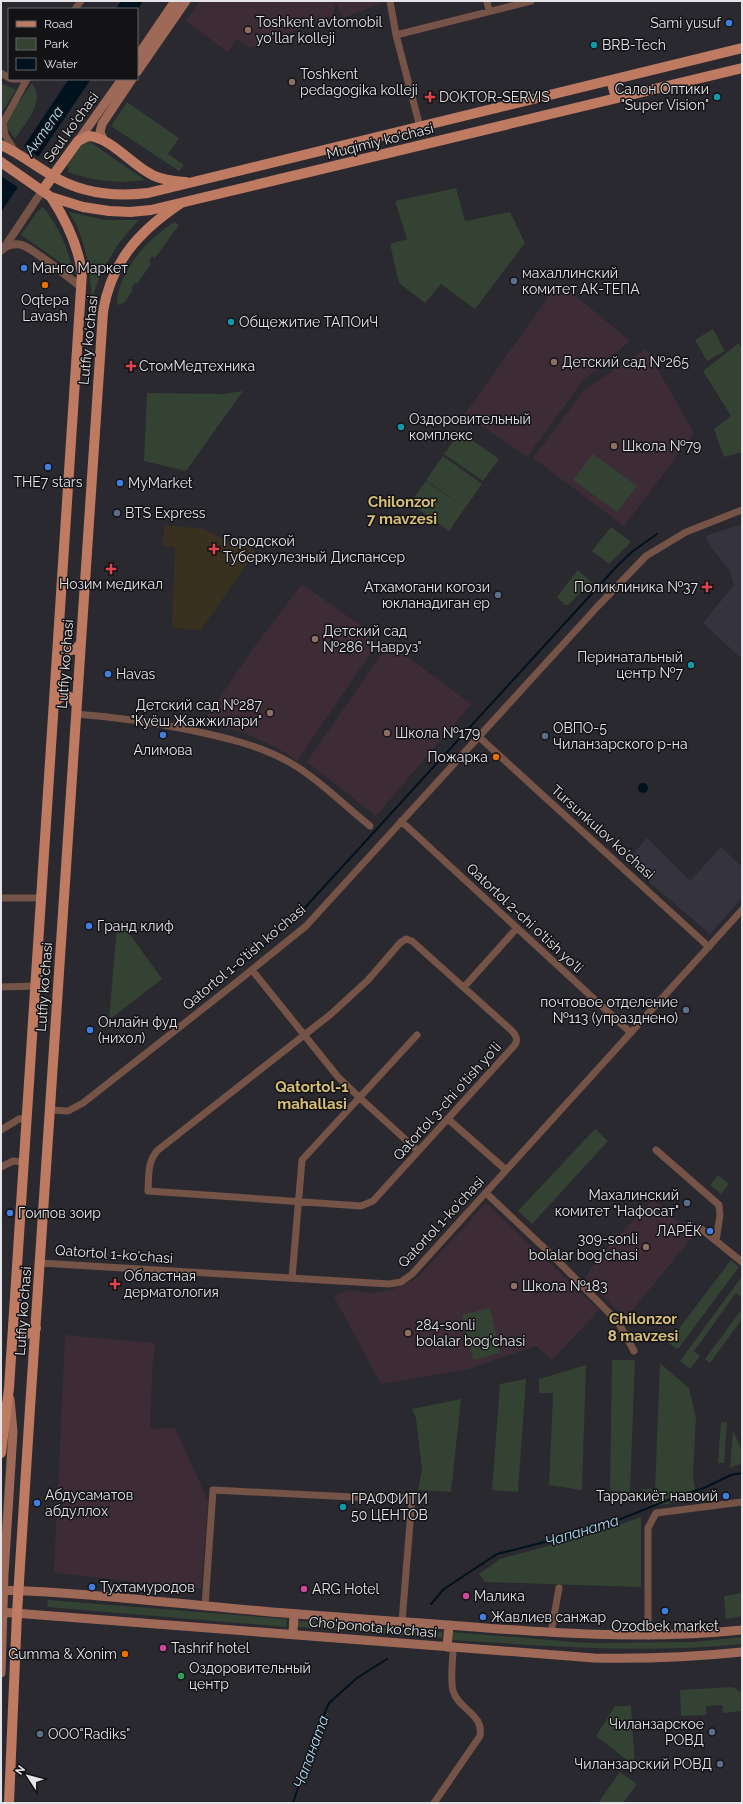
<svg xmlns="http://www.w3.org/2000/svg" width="743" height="1804" viewBox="0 0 743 1804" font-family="Raleway,sans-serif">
  <rect width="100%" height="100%" fill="#2a2930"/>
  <path fill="#34333e" d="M742,524v135l-39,-36 31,-38 -5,-15 -17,-22 -7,-12z
    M647,838l43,43 31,-34 21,20v31l-32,36 -67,-57 -16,-16z"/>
  <path fill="#3d2c36" d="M200,1h187l-44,17 -7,-15 -4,13 -82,32 -13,-9 -9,13 -42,-31z
    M559,282l71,59 -48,41 -55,75 -62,-43z
    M646,349l48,84 -70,93 -91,-68 51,-68z
    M302,584l68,48v22l-73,107 -20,-13 -32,-15 -22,-6 -21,-4 53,-77z
    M389,643l82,61 -95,112 -69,-54z
    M653,1199l41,36 -68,83 -41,-39 12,-20z
    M486,1203l113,107 -47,50 -16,-14 -68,23 -87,15 -47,-87 12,-7 26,3 22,-4 23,-11z
    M65,1335l90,8 -3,28 -2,58 25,-1 33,73 -7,88 -147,-16z"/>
  <path fill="#3a3020" d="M165,525l39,4 27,14 14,1 10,8 -54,78 -29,-2 3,-80 -13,-3z"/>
  <path fill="#334232" d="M1,83l15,7 -15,23z
    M32,83c14,19 -7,40 -17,56l-8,-11 -1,-7z
    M127,102l52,36 -11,16 16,11 -5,6 -68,-45z
    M88,141l2,1 55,38c-27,4 -51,1 -77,-8l1,-3 -2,-4 15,-21z
    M456,188l9,33 45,-9 15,31 -50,66 -34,-25 -16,19 -26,-20 -9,-39 17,-5 -12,-38z
    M43,207c16,20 24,39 30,64l-52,-36 16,-23z
    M69,212l36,8h34c-23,23 -37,48 -47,78 -3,-31 -6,-59 -23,-86z
    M175,222l4,3 -24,33 -3,-2 -3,5 2,3 -14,20 -2,-1 -4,5 2,2 -9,13 -7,2c0,-33 31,-67 58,-83z
    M713,329l12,22 -18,10 -12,-21z
    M739,343l3,8v101l-18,5 -10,-28 17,-13 -28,-45z
    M243,391l-57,80 -42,-10 3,-68 76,1z
    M460,432l39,27 -16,22 -39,-27z
    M593,454l44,32 -20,26 -44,-32z
    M443,456l39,28 -17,24 -39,-28z
    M426,481l39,27 -16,23 -39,-28z
    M611,527l20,15 -22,22 -17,-13z
    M578,570l13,12 -23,23h-3l-8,-8z
    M121,922l41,57 -53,41 8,-94z
    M595,1129l13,12 -76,83 -14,-13z
    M718,1175l11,9 -8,10 -11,-9z
    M731,1260l8,7 -61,82 -10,-6z
    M742,1276v21l-6,-4 -42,58 6,5 -10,13 -10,-8z
    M490,1308l10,45 -27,7 -11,-45z
    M742,1309v10l-32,44 -5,-4z
    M612,1360h23l-5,132 -20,-1z
    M660,1363l29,25 7,30 -3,57 3,24 -41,7 -14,-17h14z
    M586,1365l-4,125 -33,-5 4,-92h-14v-14z
    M526,1379l-8,113 -26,-2 8,-106z
    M461,1399l-10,93 -33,-2 4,-20 -6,-52 -4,-9z
    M721,1422h6l-3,41h-6z
    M8,1427l2,6 -9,139v-32z
    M733,1431l9,19v13l-12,5z
    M641,1517v70l-156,-5 -6,-8 21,-15 99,-27z
    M742,1593v23l-16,3 -2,-23z
    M48,1600l239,19 -1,8 -239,-20z
    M298,1621l144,11v6l-144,-11z
    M451,1632l136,11 107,-1 48,-5v7c-99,10 -193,2 -292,-4z
    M733,1687l8,5 1,19 -19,2 -1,-8 -16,1v9l-25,1 -1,-26z
    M615,1706h16l4,60 -39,-30z
    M620,1772l17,12 -14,19h-25z"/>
  <path fill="#00121e" d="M121,1h22l-6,10v-2h-21z
    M69,79h22l-90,133v-32z
    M638 788a5 5 0 1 1 10 0a5 5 0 1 1-10 0Z"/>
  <path fill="#2a2930" d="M22,145l18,13 -21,30 -18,-12z"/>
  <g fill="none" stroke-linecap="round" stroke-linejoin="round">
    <path stroke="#00121e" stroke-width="2" d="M234,970l56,-46 328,-359 15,-14 24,-17
      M431,1604l13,-15 53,-35 99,-25 82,-33 26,-8 27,-13 11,-2
      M293,1803l22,-68 14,-32 28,-25 30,-19"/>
    <path stroke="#755347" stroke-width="7" d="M390,1l6,34 24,92
      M487,1l2,10
      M75,9l6,-8
      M396,35l135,-34
      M1,73l8,5
      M12,79h9
      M15,151l-10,-16 -2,-12 24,-44
      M76,714c38,3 76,8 114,16 33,7 69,15 99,32 27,15 56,44 81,64
      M478,736l231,211
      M401,821l230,212
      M1,898h40
      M406,939l6,2 99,89c6,6 8,11 2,17l-140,154 -12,5 -213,-15c1,-15 -1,-30 10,-41l173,-136 37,-34 32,-37z
      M252,970l86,107 22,21 58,53
      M1,987l35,-1
      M464,987l53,-59
      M50,1110l18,1 15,-8 150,-118 73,-59 292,-320 48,-50 40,-24 56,-22
      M448,1119l58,51
      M1,1130l18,-11 8,-1
      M656,1150l63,55 1,10 -4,26
      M1,1167l12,-6 11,1
      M486,1193l70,66 62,63 16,29
      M700,1228l42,34
      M40,1263l349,21 12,-2 11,-8 330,-364
      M292,1278l10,-118 115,-125
      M205,1606l8,-116 159,8h40l-10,124
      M551,1633l8,-45
      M648,1636v-108l8,-15 86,-11
      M434,1803l46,-67c4,-22 -21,-26 -27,-45 -3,-13 0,-30 0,-43"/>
    <path stroke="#755347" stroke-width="8" d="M4,248l38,-57
      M2,250c4,-5 13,-7 20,-5 12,4 47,33 59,42"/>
    <path stroke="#9f6957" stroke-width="9" d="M137,57l38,-56
      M137,72l49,-71
      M78,141l44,-62
      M104,141l-4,-9 2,-8 30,-45
      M1,1590c76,2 151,11 227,18 73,7 146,12 220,17 98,8 196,15 294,5
      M1,1612l593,46c50,1 99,-1 148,-6
      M293,1634l1,-20
      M447,1647l2,-22
      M1,1673l3,-99 9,-142 -3,-33"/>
    <path stroke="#bf7a62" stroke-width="10" d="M611,80l5,18
      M1,145c18,8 33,20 50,30 29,18 64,22 97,18l594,-145
      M1,162l50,35 32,10 26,4 21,1 21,-2 591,-142
      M42,191l36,-50 10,-5c20,0 44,28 61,37 11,7 25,8 37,9
      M58,642l4,6 6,3 8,-2 4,-5
      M54,704l4,-5 7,-4 7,3 4,6
      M13,1327l4,5 6,3 7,-2 6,-5
      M1,1453l8,-65 73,-1115c-4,-28 -16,-53 -31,-76
      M9,1803l8,-190 13,-205 73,-1096c8,-50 36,-81 78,-109"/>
  </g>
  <g fill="#3f7fe0" stroke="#131215" stroke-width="1.5">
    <circle cx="729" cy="23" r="4"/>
    <circle cx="24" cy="268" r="4"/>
    <circle cx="48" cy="467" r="4"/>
    <circle cx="120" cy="483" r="4"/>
    <circle cx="108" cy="674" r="4"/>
    <circle cx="163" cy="735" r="4"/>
    <circle cx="89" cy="926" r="4"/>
    <circle cx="90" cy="1030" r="4"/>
    <circle cx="10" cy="1213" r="4"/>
    <circle cx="710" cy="1231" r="4"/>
    <circle cx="726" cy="1496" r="4"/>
    <circle cx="37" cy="1503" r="4"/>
    <circle cx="92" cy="1587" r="4"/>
    <circle cx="665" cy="1611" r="4"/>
    <circle cx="483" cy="1617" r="4"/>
  </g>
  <g fill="#8d6e63" stroke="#131215" stroke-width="1.5">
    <circle cx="248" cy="30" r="4"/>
    <circle cx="292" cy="82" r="4"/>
    <circle cx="554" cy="362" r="4"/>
    <circle cx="614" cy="446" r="4"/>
    <circle cx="315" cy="639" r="4"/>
    <circle cx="270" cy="713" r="4"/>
    <circle cx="387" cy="733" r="4"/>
    <circle cx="646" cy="1247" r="4"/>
    <circle cx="514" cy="1286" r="4"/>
    <circle cx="408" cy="1333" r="4"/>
  </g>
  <g fill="#0f9aa8" stroke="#131215" stroke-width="1.5">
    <circle cx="594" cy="45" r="4"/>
    <circle cx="717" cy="97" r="4"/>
    <circle cx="231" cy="322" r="4"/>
    <circle cx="401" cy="427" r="4"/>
    <circle cx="691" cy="665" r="4"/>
    <circle cx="343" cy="1507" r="4"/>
  </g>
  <g fill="#e0444e" stroke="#131215" stroke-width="1.5">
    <path d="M428 91h4v4h4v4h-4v4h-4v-4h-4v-4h4z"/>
    <path d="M129 360h4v4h4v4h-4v4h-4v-4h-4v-4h4z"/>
    <path d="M212 543h4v4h4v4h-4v4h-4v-4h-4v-4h4z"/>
    <path d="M109 563h4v4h4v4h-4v4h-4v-4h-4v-4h4z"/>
    <path d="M705 581h4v4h4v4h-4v4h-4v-4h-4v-4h4z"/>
    <path d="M113 1278h4v4h4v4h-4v4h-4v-4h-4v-4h4z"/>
  </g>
  <g fill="#5c6f8a" stroke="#131215" stroke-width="1.5">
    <circle cx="514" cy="281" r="4"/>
    <circle cx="117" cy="513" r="4"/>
    <circle cx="498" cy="595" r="4"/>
    <circle cx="545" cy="736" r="4"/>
    <circle cx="686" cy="1010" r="4"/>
    <circle cx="687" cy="1203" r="4"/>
    <circle cx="712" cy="1732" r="4"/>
    <circle cx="40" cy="1734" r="4"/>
    <circle cx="720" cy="1764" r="4"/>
  </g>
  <g fill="#e8710a" stroke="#131215" stroke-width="1.5">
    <circle cx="45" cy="285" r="4"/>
    <circle cx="496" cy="757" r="4"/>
    <circle cx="125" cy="1654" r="4"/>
  </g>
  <g fill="#d1479c" stroke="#131215" stroke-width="1.5">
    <circle cx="304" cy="1589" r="4"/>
    <circle cx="466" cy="1596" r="4"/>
    <circle cx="163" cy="1648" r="4"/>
  </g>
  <circle fill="#2e9e5b" stroke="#131215" stroke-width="1.5" cx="181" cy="1676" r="4"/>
  <g text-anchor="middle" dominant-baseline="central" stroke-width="3" stroke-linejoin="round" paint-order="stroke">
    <g font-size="14" fill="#e4e4e8" stroke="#131215" text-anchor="start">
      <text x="256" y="22">Toshkent avtomobil<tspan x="256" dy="16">yo'llar kolleji</tspan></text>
      <text x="721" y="23" text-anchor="end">Sami yusuf</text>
      <text x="602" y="45">BRB-Tech</text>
      <text x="300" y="74">Toshkent<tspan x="300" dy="16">pedagogika kolleji</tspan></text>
      <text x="709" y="89" text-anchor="end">Салон Оптики<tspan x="709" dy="16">"Super Vision"</tspan></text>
      <text x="439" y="97">DOKTOR-SERVIS</text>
      <text x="32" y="268">Манго Маркет</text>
      <text x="522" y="273">махаллинский<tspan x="522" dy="16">комитет АК-ТЕПА</tspan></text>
      <text x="45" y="300" text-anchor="middle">Oqtepa<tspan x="45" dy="16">Lavash</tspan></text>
      <text x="239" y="322">Общежитие ТАПОиЧ</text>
      <text x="562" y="362">Детский сад №265</text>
      <text x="139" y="366">СтомМедтехника</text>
      <text x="409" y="419">Оздоровительный<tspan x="409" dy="16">комплекс</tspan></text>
      <text x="622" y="446">Школа №79</text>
      <text x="48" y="482" text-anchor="middle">THE7 stars</text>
      <text x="128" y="483">MyMarket</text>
      <text x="125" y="513">BTS Express</text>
      <text x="223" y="541">Городской<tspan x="223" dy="16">Туберкулезный Диспансер</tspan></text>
      <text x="111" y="584" text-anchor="middle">Нозим медикал</text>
      <text x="490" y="587" text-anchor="end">Атхамогани когози<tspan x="490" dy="16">юкланадиган ер</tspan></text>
      <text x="698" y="587" text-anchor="end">Поликлиника №37</text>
      <text x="323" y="631">Детский сад<tspan x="323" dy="16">№286 "Навруз"</tspan></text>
      <text x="683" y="657" text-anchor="end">Перинатальный<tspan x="683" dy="16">центр №7</tspan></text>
      <text x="116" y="674">Havas</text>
      <text x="262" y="705" text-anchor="end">Детский сад №287<tspan x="262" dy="16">"Куёш Жажжилари"</tspan></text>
      <text x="553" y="728">ОВПО-5<tspan x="553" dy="16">Чиланзарского р-на</tspan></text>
      <text x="395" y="733">Школа №179</text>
      <text x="163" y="750" text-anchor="middle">Алимова</text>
      <text x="488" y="757" text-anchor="end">Пожарка</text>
      <text x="97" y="926">Гранд клиф</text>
      <text x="678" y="1002" text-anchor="end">почтовое отделение<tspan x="678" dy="16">№113 (упразднено)</tspan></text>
      <text x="98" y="1022">Онлайн фуд<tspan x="98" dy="16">(нихол)</tspan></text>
      <text x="679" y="1195" text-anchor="end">Махалинский<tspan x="679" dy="16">комитет "Нафосат"</tspan></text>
      <text x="18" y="1213">Гоипов зоир</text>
      <text x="702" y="1231" text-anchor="end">ЛАРЁК</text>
      <text x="638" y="1239" text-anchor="end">309-sonli<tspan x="638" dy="16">bolalar bog'chasi</tspan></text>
      <text x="124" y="1276">Областная<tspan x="124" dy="16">дерматология</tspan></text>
      <text x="522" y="1286">Школа №183</text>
      <text x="416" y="1325">284-sonli<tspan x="416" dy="16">bolalar bog'chasi</tspan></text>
      <text x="45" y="1495">Абдусаматов<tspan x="45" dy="16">абдуллох</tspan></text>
      <text x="718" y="1496" text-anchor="end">Тарракиёт навоий</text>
      <text x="351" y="1499">ГРАФФИТИ<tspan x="351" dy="16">50 ЦЕНТОВ</tspan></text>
      <text x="100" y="1587">Тухтамуродов</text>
      <text x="312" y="1589">ARG Hotel</text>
      <text x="474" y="1596">Малика</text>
      <text x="491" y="1617">Жавлиев санжар</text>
      <text x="665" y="1626" text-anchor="middle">Ozodbek market</text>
      <text x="171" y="1648">Tashrif hotel</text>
      <text x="117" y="1654" text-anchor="end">Gumma &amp; Xonim</text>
      <text x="189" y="1668">Оздоровительный<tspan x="189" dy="16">центр</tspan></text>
      <text x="704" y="1724" text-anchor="end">Чиланзарское<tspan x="704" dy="16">РОВД</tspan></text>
      <text x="48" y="1734">OOO"Radiks"</text>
      <text x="712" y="1764" text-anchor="end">Чиланзарский РОВД</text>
    </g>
    <g font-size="14" fill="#e4e4e8" stroke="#131215">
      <text transform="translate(71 127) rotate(-54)">Seul ko'chasi</text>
      <text transform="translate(380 141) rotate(-14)">Muqimiy ko'chasi</text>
      <text transform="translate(88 340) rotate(-84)">Lutfiy ko'chasi</text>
      <text transform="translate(65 664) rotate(-86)">Lutfiy ko'chasi</text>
      <text transform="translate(603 832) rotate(42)">Tursunkulov ko'chasi</text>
      <text transform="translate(525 918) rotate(43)">Qatortol 2-chi o'tish yo'li</text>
      <text transform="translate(244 957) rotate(-40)">Qatortol 1-o'tish ko'chasi</text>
      <text transform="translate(44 987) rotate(-86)">Lutfiy ko'chasi</text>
      <text transform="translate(447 1101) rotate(-48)">Qatortol 3-chi o'tish yo'li</text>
      <text transform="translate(441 1222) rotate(-47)">Qatortol 1-ko'chasi</text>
      <text transform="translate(114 1254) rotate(4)">Qatortol 1-ko'chasi</text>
      <text transform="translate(23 1311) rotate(-86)">Lutfiy ko'chasi</text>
      <text transform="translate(373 1627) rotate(5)">Cho'ponota ko'chasi</text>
    </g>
    <g font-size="15" font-style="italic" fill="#abdcf8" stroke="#131215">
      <text transform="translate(44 131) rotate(-55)">Актепа</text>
      <text transform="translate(582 1531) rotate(-17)">Чапаната</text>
      <text transform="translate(311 1752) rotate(-70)">Чапаната</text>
    </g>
    <g font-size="15" font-weight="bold" fill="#d8bf73" stroke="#131215">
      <text x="402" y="502">Chilonzor<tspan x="402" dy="17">7 mavzesi</tspan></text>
      <text x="312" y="1087">Qatortol-1<tspan x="312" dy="17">mahallasi</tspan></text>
      <text x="643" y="1319">Chilonzor<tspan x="643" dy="17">8 mavzesi</tspan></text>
    </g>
  </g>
  <rect width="743" height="1804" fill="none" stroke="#e4e4e8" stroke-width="4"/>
  <rect x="8" y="8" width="130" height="72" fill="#131215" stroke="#676669"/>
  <rect x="16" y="21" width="20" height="6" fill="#bf7a62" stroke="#676669"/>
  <text x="44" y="28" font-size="12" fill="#e4e4e8">Road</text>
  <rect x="16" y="38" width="20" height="12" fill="#334232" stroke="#676669"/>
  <text x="44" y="48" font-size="12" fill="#e4e4e8">Park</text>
  <rect x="16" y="58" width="20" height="12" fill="#00121e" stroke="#676669"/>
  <text x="44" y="68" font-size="12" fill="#e4e4e8">Water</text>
  <g transform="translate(28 1776) rotate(306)" stroke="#131215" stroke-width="3" paint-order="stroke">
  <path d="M0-3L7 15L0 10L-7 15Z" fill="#e4e4e8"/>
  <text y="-6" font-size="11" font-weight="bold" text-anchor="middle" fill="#e4e4e8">N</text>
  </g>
</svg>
